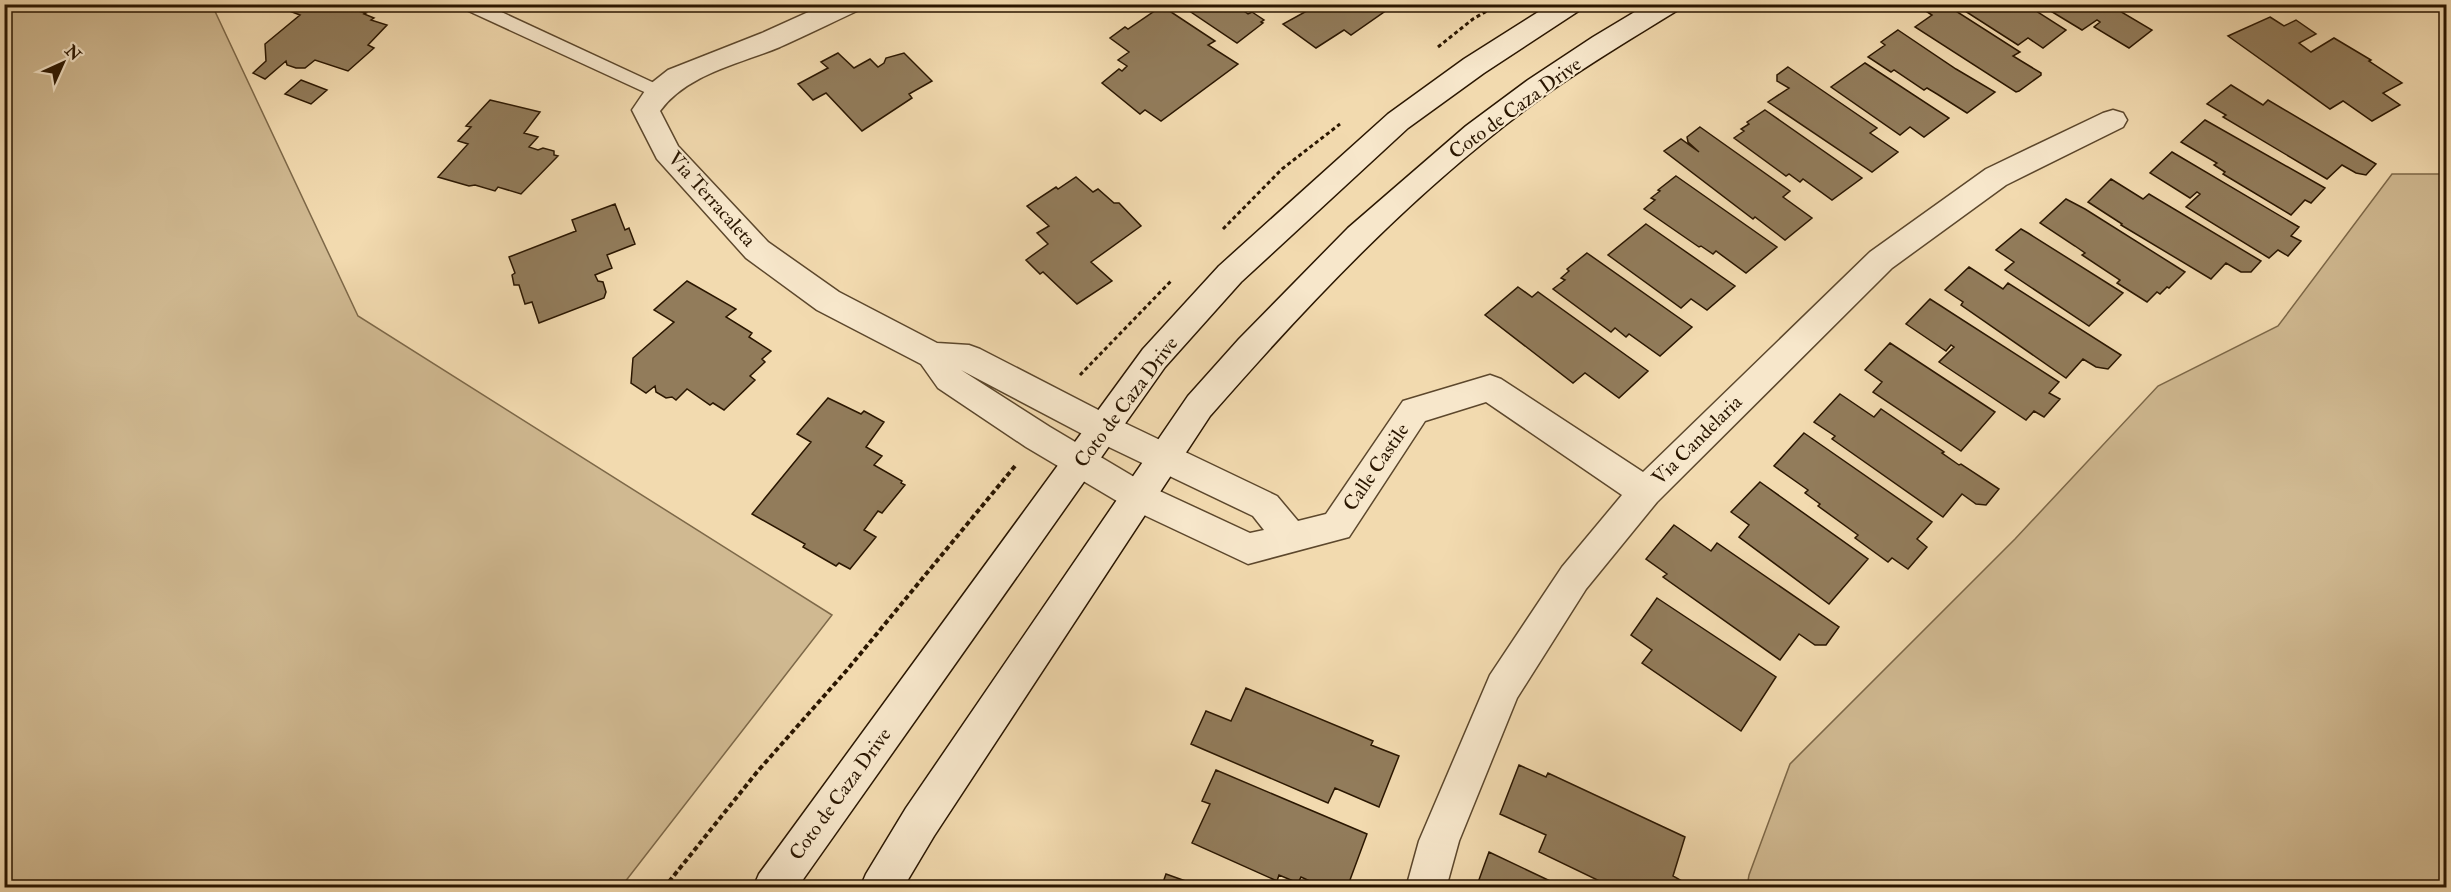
<svg xmlns="http://www.w3.org/2000/svg" width="2451" height="892" viewBox="0 0 2451 892" font-family="'IM FELL Double Pica',serif">
  <rect width="100%" height="100%" fill="#f2daaf"/>
  <filter id="stains"><feTurbulence type="fractalNoise" baseFrequency=".00333" numOctaves="4"/><feColorMatrix values="0 0 0 0 .2 0 0 0 0 .09 0 0 0 0 .02 0 0 0 .5 -.17"/></filter>
  <radialGradient id="worn" r=".72"><stop offset=".6" stop-color="#630" stop-opacity="0"/><stop offset="1" stop-color="#630" stop-opacity=".3"/></radialGradient>
  <path fill="#d0b991" stroke="#7d6848" stroke-width="1.5" d="M5,4l207,1 146,311 474,299 -211,272h-616z
    M2392,174h54v713h-699l2,-12 41,-111 225,-225 143,-153 120,-60z"/>
  <path fill="#927c5b" stroke="#2a1600" stroke-width="1.5" d="M289,4h62l-4,4 19,5 -2,1 10,4 -3,2 16,5 -19,20 6,3 -26,23 -33,-11 -10,8h-9l-9,-3 -1,-4 -21,18 -12,-6 13,-12 -1,-17 35,-29 -16,-6z
    M1179,4h55l14,10 4,-2 12,8 -3,2 2,1 -26,20z
    M1311,4h90l-8,6 -3,-2 -39,27 -7,-5 -28,18 -33,-24 31,-17z
    M1915,4h30l75,48 -7,4 28,17v2l-22,16 -3,1 -101,-65 17,-12z
    M1954,4h71l41,26 -23,18 -15,-10 -10,7z
    M2039,4h69l44,26 -23,18 -35,-21 6,-5 -3,-2 -15,10z
    M1162,6l53,35 -7,4 30,19 -77,57 -16,-11 -5,4 -38,-31 17,-14 3,2 5,-5 -9,-6 11,-8 -19,-14 15,-11 3,2z
    M2270,17l14,9 12,-6 20,14 -17,9 12,9 23,-14 37,22 -2,1 33,22 -19,10 17,12 -28,16 -29,-20 -13,8 -102,-73z
    M1898,30l58,39 39,23 -28,21 -30,-19 -10,-6 -3,2 -30,-20 -3,2 -23,-15 17,-12 -4,-3z
    M838,53l16,15 16,-9 8,8 6,-4 2,-5 18,-5 28,28 -23,13 3,4 -50,33 -36,-38 -13,7 -15,-16 30,-16 -7,-6z
    M1865,63l84,55 -25,19 -14,-10 -10,8 -69,-48z
    M1788,67l89,61 -7,5 28,19 -26,20 -104,-70 21,-14 -12,-7v-6z
    M301,80l26,10 -16,14 -26,-10z
    M2231,85l32,20 5,-5 108,64 -10,11 -10,-2 -14,-8 -15,14 -104,-62 3,-2 -19,-11z
    M490,100l50,12 -16,21 14,4 -9,10 9,3 5,-2 11,3v4l4,1 -37,38 -23,-7 -3,4 -20,-6 -6,1 -31,-9 30,-33 -10,-3 13,-14 -5,-1z
    M1765,110l97,68 -30,22 -29,-21 -3,3 -11,-8 -3,2 -52,-38 10,-7 -3,-2 8,-5 -2,-2z
    M2205,120l120,68 -14,15 -6,-3 -14,15 -68,-41 2,-2 -11,-7 3,-2 -36,-21z
    M1700,127l90,64 -7,6 29,21 -27,22 -30,-23 -2,2 -89,-68 17,-12 18,13 -11,-10 -1,-5z
    M2172,152l127,75 -8,9 10,5 -13,15 -10,-6 -9,8 -83,-51 14,-13 -3,-2 -7,6 -40,-25z
    M1676,176l101,71 -31,26 -30,-22 -3,3 -12,-8 -2,1 -55,-38 11,-9 -4,-2 9,-7 -2,-1z
    M1076,177l17,15 5,-3 16,14h5l22,23 -50,36 21,19 -35,23 -34,-32 -3,2 -14,-14 22,-16 -11,-11 12,-7 -22,-20 29,-19 2,2z
    M2111,179l32,20 6,-5 112,67 -10,11h-10l-15,-9 -15,16 -90,-54 1,-1 -34,-22z
    M2066,199l19,10 100,63 -16,16 -2,-1 -7,7 -3,-2 -10,10 -30,-19 3,-3 -38,-25 3,-2 -10,-7 -35,-23z
    M615,204l10,26 4,-2 6,16 -28,11 5,13 -17,7 3,6 5,1 3,10 -2,6 -65,25 -7,-21 -7,2 -6,-19h-5l-2,-10 3,-2 -6,-16 67,-26 -4,-11z
    M1646,224l89,62 -28,24 -16,-11 -10,9 -73,-53z
    M2021,229l7,4 95,60 -34,33 -84,-56 9,-8 -18,-12z
    M1587,253l105,74 -32,29 -31,-22 -3,3 -11,-9 -4,4 -58,-43 12,-9 -4,-2 8,-7 -2,-2z
    M1969,267l34,22 5,-6 113,72 -13,14 -12,-2 -13,-8 -17,19 -105,-73 2,-3 -18,-12z
    M687,281l49,28 -10,8 26,16 -3,4 22,14 -9,8 3,3 -15,14 5,4 -31,30 -11,-7 -3,2 -23,-16 -11,11 -4,-3 -6,1 -10,-6 -1,-6 -9,7 -15,-10 2,-25 41,-36 -20,-12z
    M1518,287l14,10 6,-5 110,79 -29,27 -34,-25 -12,10 -88,-68z
    M1930,299l129,83 -10,11 11,6 -16,18 -10,-6 -8,9 -87,-58 15,-15 -3,-2 -5,6 -40,-27z
    M1890,343l105,69 -34,39 -88,-59 9,-10 -17,-12z
    M1840,394l34,23 7,-8 63,43 -2,1 17,12 2,-1 38,25 -13,16 -10,-1 -14,-10 -19,23 -111,-78 3,-3 -21,-14z
    M828,398l33,16 3,-3 20,11 -18,25 16,9 -8,9 28,16 -1,2 4,2 -23,28 -4,-2 -14,19 12,7 -26,32 -11,-6 -3,3 -33,-19 2,-3 -53,-30 59,-72 -14,-8z
    M1804,433l128,89 -15,17 10,8 -19,22 -16,-11 -4,4 -33,-24 3,-3 -40,-29 2,-2 -15,-11 3,-3 -34,-24z
    M1760,482l108,77 -39,45 -90,-67 10,-12 -18,-13z
    M1674,525l37,26 6,-8 122,84 -13,18h-11l-16,-11 -19,26 -117,-83 4,-3 -21,-15z
    M1657,598l119,79 -35,54 -99,-68 10,-13 -21,-15z
    M1246,688l127,53 -2,4 28,11 -20,51 -44,-19 -7,15 -137,-59 15,-33 25,10z
    M1519,765l27,12 2,-4 137,64 -12,39 21,12h-80l-75,-36 7,-17 -46,-21z
    M1216,770l151,64 -20,54h-22l-24,-11 -3,6 -19,-8 -2,6 -85,-38 18,-39 -8,-3z
    M1489,852l76,36h-89z
    M1166,874l39,14h-44z"/>
  <g fill="none" stroke-linecap="round" stroke-linejoin="round">
    <defs>
      <path id="lane" d="M460,4h24l181,84 3,4 -3,4 -6,2 -6,-2 -191,-88z"/>
      <path id="street" d="M826,4h37l-4,6c-26,12 -52,25 -79,37 -41,17 -93,27 -120,64l18,35 90,96 71,50 98,51 32,2 11,4 134,69 163,78 21,25 28,-7 77,-113 87,-26 11,4 142,93 227,-220 116,-83 117,-56 10,-3 10,3 4,7 -4,7 -117,58 -114,83 -235,234 -71,87 -69,109 -58,143 -13,47h-40l13,-47 71,-166 72,-108 60,-72 -136,-93 -61,19 -76,116 -101,27 -121,-57 -101,-60 -88,-59 -17,-24 -104,-54 -71,-52 -89,-99 -25,-49 17,-25 19,-15 94,-37zM961,370l129,68 163,78 11,14 -14,3 -99,-46 -101,-60z"/>
      <path id="secondary" d="M1551,4h33l-4,6 -96,63 -76,55 -167,154 -76,85 -368,521h-44l6,-14 384,-525 76,-83 169,-152 76,-55z
        M1648,4h34l-4,6c-44,27 -88,53 -130,83 -127,91 -235,205 -338,323l-276,420 -31,52h-43l6,-14 40,-66 282,-412 51,-57 109,-111 118,-102 62,-46 65,-43z"/>
    </defs>
    <use href="#lane" stroke="#5c472c" stroke-width="3"/>
    <use href="#street" stroke="#5c472c" stroke-width="3"/>
    <use href="#secondary" stroke="#2a1600" stroke-width="3"/>
    <path stroke="#2a1600" stroke-width="3" stroke-dasharray="4 3" stroke-linecap="butt" d="M1438,47l35,-28 26,-15
      M1223,229l59,-60 58,-45
      M1080,375l91,-94"/>
    <path stroke="#2a1600" stroke-width="4" stroke-dasharray="5 3" stroke-linecap="butt" d="M664,888l93,-116 90,-102 168,-204"/>
    <use href="#lane" fill="#f7e7cb" fill-rule="evenodd"/>
    <use href="#street" fill="#f7e7cb" fill-rule="evenodd"/>
    <use href="#secondary" fill="#f7e7cb" fill-rule="evenodd"/>
  </g>
  <g text-anchor="middle" dominant-baseline="central" stroke-width="4.5" stroke-linejoin="round" paint-order="stroke">
    <g font-size="20" fill="#2a1600" stroke="#f7e7cb">
      <text transform="translate(1515 108) rotate(-36)">Coto de Caza Drive</text>
      <text transform="translate(712 199) rotate(48)">Via Terracaleta</text>
      <text transform="translate(1126 402) rotate(-53)">Coto de Caza Drive</text>
      <text transform="translate(1697 440) rotate(-45)">Via Candelaria</text>
      <text transform="translate(1376 467) rotate(-56)">Calle Castile</text>
      <text transform="translate(840 794) rotate(-54)">Coto de Caza Drive</text>
    </g>
  </g>
  <rect width="2451" height="892" fill="none" stroke="#f2daaf" stroke-width="24"/>
  <rect x="6" y="6" width="2439" height="880" fill="none" stroke="#2a1600" stroke-width="3"/>
  <rect x="12" y="12" width="2427" height="868" fill="none" stroke="#2a1600" stroke-width="1.5"/>
  <g transform="translate(63 63) rotate(45)" stroke="#f7e7cb" stroke-width="4.5" paint-order="stroke">
  <path d="M0-4.5L10 22L0 15L-10 22Z" fill="#2a1600"/>
  <text y="-9" font-size="16" font-weight="bold" text-anchor="middle" fill="#2a1600">N</text>
  </g>
  <rect width="100%" height="100%" filter="url(#stains)"/>
  <rect width="100%" height="100%" fill="url(#worn)"/>
</svg>
